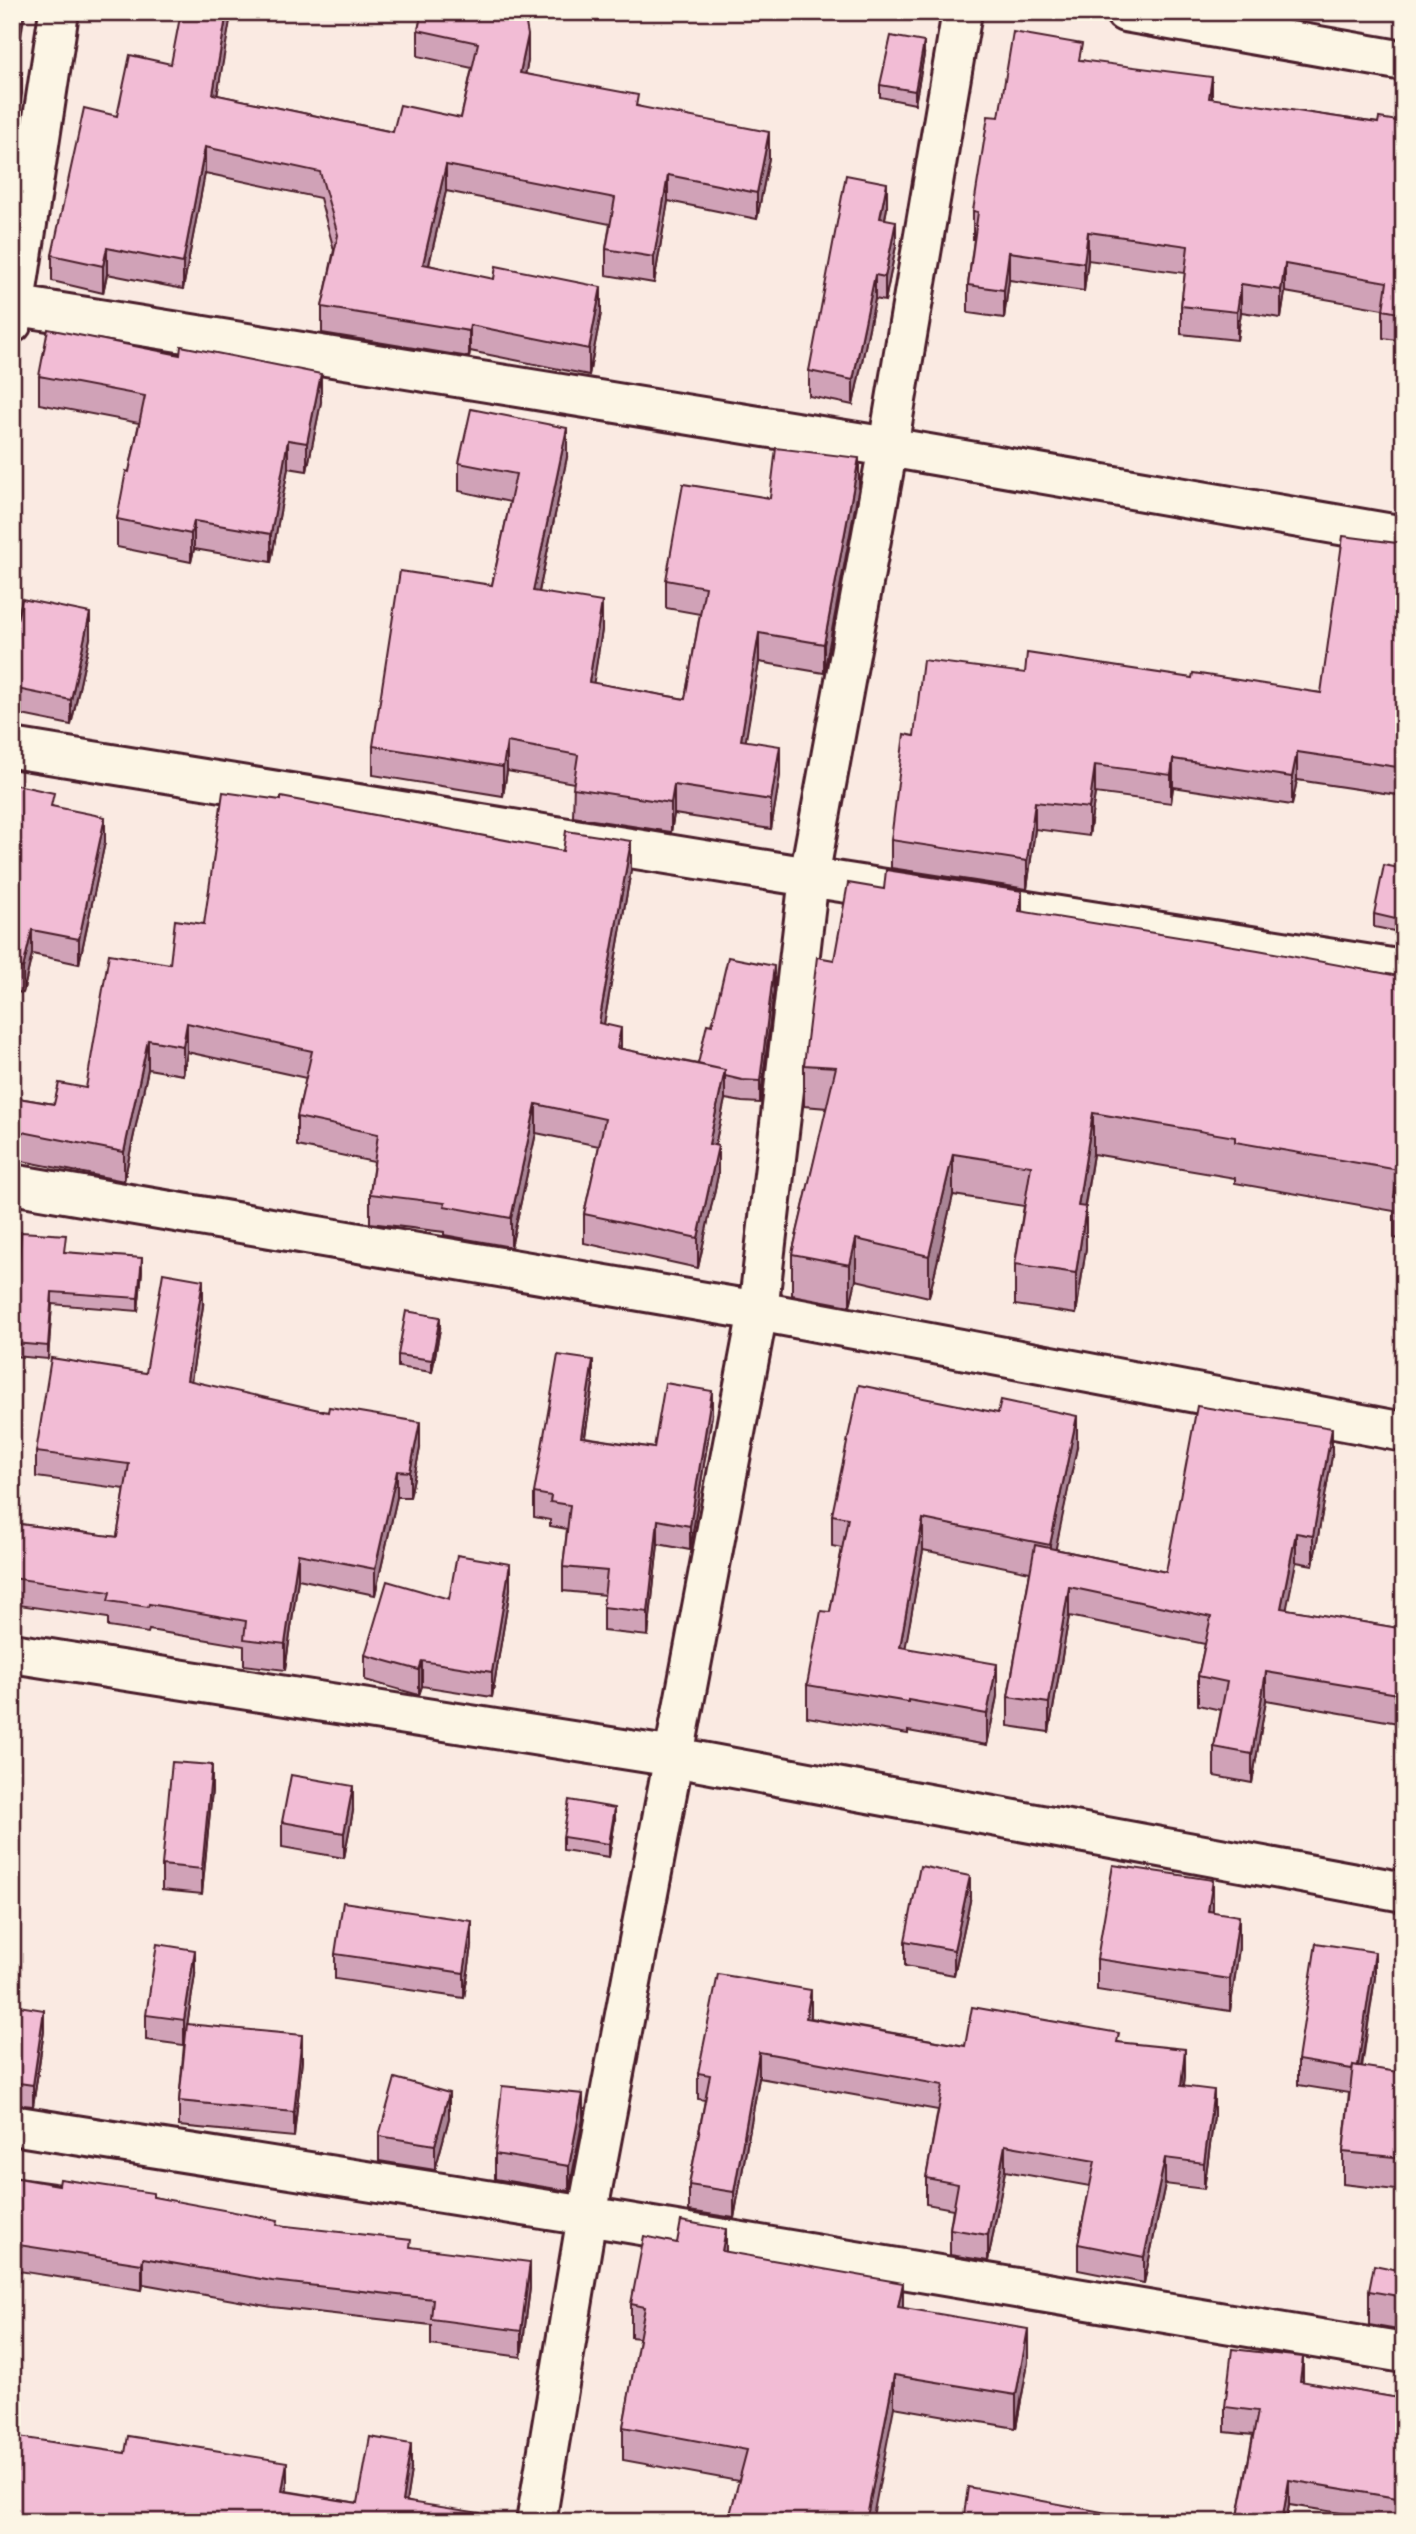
<svg xmlns="http://www.w3.org/2000/svg" width="1416" height="2534" viewBox="0 0 1416 2534" font-family="Pangolin,sans-serif">
  <rect width="100%" height="100%" fill="#faeae2"/>
  <filter id="ink" filterUnits="userSpaceOnUse"><feTurbulence type="fractalNoise" baseFrequency=".0143" numOctaves="2"/><feDisplacementMap in="SourceGraphic" scale="14" xChannelSelector="R" yChannelSelector="G"/><feConvolveMatrix kernelMatrix="1 2 1 2 8 2 1 2 1" color-interpolation-filters="sRGB"/></filter>
  <g filter="url(#ink)">
    <g fill="none" stroke-linecap="round" stroke-linejoin="round">
      <defs>
        <path id="minor" d="M1125,12l279,49
          M12,305l876,142 516,89
          M12,323l47,-311
          M12,748l797,129 595,93
          M12,1184l746,127 646,121
          M12,1653l662,104 730,135
          M12,2125l575,91 817,137
          M536,2522l51,-306 171,-905 51,-434 79,-430 74,-435"/>
      </defs>
      <use href="#minor" stroke="#4a1f2b" stroke-width="44"/>
      <use href="#minor" stroke="#fcf5e5" stroke-width="38"/>
    </g>
    <path fill="#d0a2b7" stroke="#4a1f2b" stroke-width="2" d="M231,12l-14,83 176,37 68,-14 11,-50 -54,-12v-26l4,-18 106,49 -3,13 113,32 131,52 -12,61 -89,-18 -14,82 -48,-8v-26l4,-25 -164,-33 -17,74 172,48 -12,62 -119,-24 -1,6 -147,-24v-26l12,-57 -14,-52 -115,-25 -22,116 -76,-15 -4,19 -51,-12v-26l65,-139 54,-52z
      M1362,12h42v7z
      M924,55l-9,49 -35,-7v-12z
      M1082,60l130,39 166,24 26,-1v219l-21,-3v-29l-98,-17 -4,26 -40,-6 -4,28 -56,-6v-28l4,-33 -97,-13 -4,31 -75,-11 -5,38 -36,-5v-28l6,-46h-1v-28l26,-94z
      M887,208l-2,11 11,27 -11,55 -10,-2 -22,106 -44,-9v-25z
      M39,376l282,26 -14,69 -19,-3 -17,94 -77,-13 -3,13 -74,-15v-28l12,-47 10,-49 -100,-19z
      M567,457l-28,135 63,38 -9,53 92,16 15,-85 -34,-6v-28l104,-82 89,-12 -35,187 -65,-11 -14,79 35,34 -9,54 -97,-15 -3,18 -98,-15 1,-34 -67,-12 -4,25 -130,-21v-29l119,-161 18,-83 -51,-11v-28z
      M1404,544v252l-107,-16 -5,25 -119,-18 -2,16 -76,-10 -6,43 -54,-7 -8,60 -136,-21v-28l23,-104 111,-63 167,5 129,15z
      M90,638l-19,87 -59,-12v-71z
      M12,784l42,23 51,35 -26,122 -47,-10 -9,39 -11,-2z
      M1404,869v64l-30,-6v-13z
      M631,870l-27,154 17,25 77,15 14,-39 62,-36 -14,114 -18,-1 -17,-3 -10,46 3,30 -20,93 -114,-25v-29l15,-68 -63,-13 -25,114 -67,-12v-3l-74,-9v-29l4,-32 -77,-16v-29l9,-39 -119,-26 -4,23 -35,-6 -24,112 -112,-22v-62l42,7 32,-16 84,-124 34,-40z
      M1022,912l382,65v263l-10,-2v-27l-159,-28v-5l-142,-24 -8,53 1,41 -10,66 -61,-9v-41l9,-58 -71,-11 -24,102 -73,-17 -6,26 -58,-11v-41l35,-146 -23,-2v-41l30,-105z
      M65,1252l77,19 -4,40 -86,-7 -4,55 -34,-3v-13z
      M203,1306l-12,75 229,67 -10,49h-13l-22,98 -77,-16 -13,91 -41,-5v-19l-95,-16 -1,3 -40,-6v-9l-96,-14v-81l105,14 8,-48 -89,-12v-25l110,-79z
      M440,1329l-8,43 -34,-5v-12z
      M593,1384l-8,53 69,11 58,-33 -22,135 -32,-6 -10,92 -45,-5v-24l2,-12 -42,-4v-24l4,-38 -17,-3v-6l-16,-3v-24z
      M1077,1447l-22,102 111,23 166,-116 -19,109 -17,-3 -10,47 118,20v95l-138,-24 -14,83 -38,-7v-29l7,-37 -23,-5v-29l7,-32 -136,-28 -20,116 -41,-6v-29l22,-125 -107,-22 -18,98 92,48 -10,49 -79,-14v3l-101,-17v-32l23,-73 12,-64 -10,-2v-31z
      M510,1589l-18,108 -70,-11 -3,9 -54,-15v-25l84,-56z
      M212,1790l-10,104 -40,-4v-25z
      M353,1811l-9,47 -62,-11v-25z
      M615,1820l-6,37 -46,-7v-13z
      M970,1901l-16,74 -49,-9v-25z
      M1213,1912l26,36 -9,63 -133,-21v-31z
      M472,1946l-8,52 -129,-19v-25z
      M195,1975l-8,49 115,36 -8,77 -115,-11v-25l5,-56 -38,-5v-25z
      M1375,1977l-13,90 42,6v118l-61,-7v-32l6,-59 -51,-8v-25z
      M12,2005l32,26 -11,75 -21,-2z
      M811,2018l154,28 154,-4 66,33 -1,11 30,30 -10,73 -39,-5 -21,99 -66,-13v-26l12,-58 -85,-15 -17,90 -38,-6v-26l3,-20 -27,-5v-26l12,-68 -179,-32 -25,140 -45,-7v-26l16,-85 -7,-1v-26z
      M449,2118l-14,52 -56,-9v-25z
      M583,2119l-14,72 -74,-12v-25z
      M12,2177l141,20 125,28 133,22 119,41 -9,69 -90,-12v-20l-159,-18 -129,-23 -1,6 -130,-20z
      M726,2252l177,56 125,54 -12,66 -122,-21 -156,74 -115,-21v-33l17,-89 -9,-1v-33z
      M1404,2271v60l-35,-6v-34z
      M1303,2382l101,17 -6,123 -109,-17 -3,17h-49l16,-87 -28,-3v-25z
      M12,2436l275,52 -1,3 72,12 53,-33 -5,31 74,21h-468z"/>
    <path fill="#a98495" stroke="#4a1f2b" stroke-width="2" d="M22,12h3l-13,77v-22z
      M227,12h4v3l-18,105v-26z
      M528,35v26l-8,38v-26z
      M924,42v13l-9,49v-13z
      M22,72v22l-10,54v-21z
      M1212,77v27l-3,-6z
      M769,132v26l-12,61v-26z
      M205,147v26l-22,116v-26z
      M446,165v26l-23,99v-26z
      M668,175v26l-14,82v-26z
      M887,183v25l-7,34v-24z
      M896,221v25l-11,55v-24z
      M1088,232v28l-4,31v-28z
      M107,248v26l-4,19v-27z
      M1009,252v28l-5,38v-28z
      M1285,264v28l-4,26v-28z
      M875,275v24l-22,106v-25z
      M1241,284v28l-4,28v-28z
      M601,287v26l-12,62v-26z
      M470,325v26l-1,6v-26z
      M321,374v28l-14,69v-28z
      M567,428v29l-34,163v-29z
      M288,440v28l-17,94v-28z
      M859,458v28l-35,187v-29z
      M194,521v28l-3,13v-28z
      M602,602v28l-13,81v-29z
      M90,613v25l-19,87v-25z
      M759,633v29l-18,107v-29z
      M507,742v29l-4,25v-29z
      M780,746v29l-9,54v-29z
      M1297,752v28l-5,25v-28z
      M1173,759v28l-2,16v-28z
      M1095,765v28l-6,43v-28z
      M674,785v29l-3,18v-29z
      M1035,802v27l-8,60v-28z
      M105,817v25l-26,122v-25z
      M631,841v29l-32,182v-29z
      M1022,891v41l-3,-21z
      M32,930v24l-9,39v-25z
      M774,966v23l-14,114v-22z
      M187,1023v29l-4,23v-29z
      M621,1028v29l-4,-9z
      M148,1040v29l-24,112v-29z
      M725,1070v29l-16,74v-29z
      M536,1104v29l-25,114v-29z
      M1093,1113v41l-15,93v-41z
      M718,1146v29l-20,93v-30z
      M953,1154v41l-24,102v-41z
      M1086,1207v41l-10,66v-41z
      M856,1239v41l-6,26v-41z
      M142,1258v13l-4,40v-13z
      M203,1280v26l-16,100v-26z
      M52,1292v12l-4,55v-13z
      M440,1317v12l-8,43v-12z
      M593,1360v24l-12,77v-24z
      M712,1391v24l-22,135v-24z
      M1077,1416v31l-27,129v-31z
      M420,1422v26l-10,49v-25z
      M1332,1428v28l-19,109v-29z
      M397,1471v26l-22,98v-26z
      M923,1519v31l-23,128v-31z
      M658,1520v24l-10,92v-24z
      M1296,1533v29l-15,75v-29z
      M298,1554v25l-13,91v-26z
      M510,1564v25l-18,108v-25z
      M1069,1587v29l-20,116v-29z
      M422,1661v25l-3,9v-25z
      M997,1664v32l-10,49v-31z
      M1266,1672v28l-14,83v-29z
      M212,1765v25l-10,104v-25z
      M353,1786v25l-9,47v-25z
      M615,1808v12l-6,37v-13z
      M970,1876v25l-16,74v-25z
      M1213,1880v32l-5,-1z
      M1239,1916v32l-9,63v-32z
      M472,1921v25l-8,52v-25z
      M195,1950v25l-11,70v-25z
      M1375,1952v25l-18,117v-25z
      M811,1990v26l-5,28v-26z
      M44,2010v21l-11,75v-21z
      M302,2035v25l-8,77v-25z
      M1185,2049v26l-4,37v-26z
      M759,2052v26l-25,140v-26z
      M1214,2090v26l-10,73v-26z
      M449,2093v25l-14,52v-25z
      M583,2094v25l-14,72v-25z
      M1005,2145v26l-17,90v-26z
      M1165,2158v26l-21,99v-26z
      M726,2229v32l-4,-10z
      M143,2258v26l-1,6v-26z
      M530,2262v26l-9,69v-26z
      M903,2283v32l-5,-8z
      M1028,2329v33l-12,66v-33z
      M1303,2357v25l-3,-1z
      M894,2375v32l-22,115h-6z
      M411,2444v26l-8,52 -1,-21z
      M1404,2461v25l-6,36 -1,-24z
      M287,2462v26l-5,29v-26z
      M1289,2480v25l-3,17h-4z"/>
    <path fill="#f2bcd5" stroke="#4a1f2b" stroke-width="2" d="M12,12h10l-10,55z
      M181,12h46l-14,82 180,38 7,-27 61,13 17,-75 -60,-13 4,-18h102l4,23 -8,38 118,22 -2,11 133,26 -12,61 -89,-18 -14,82 -48,-8 9,-51 -169,-33 -23,99 71,15 2,-13 105,21 -12,62 -119,-24 -1,6 -147,-24 16,-72 -18,-63 -115,-25 -22,116 -76,-15 -4,18 -51,-11 32,-147 33,8 13,-61 41,9z
      M1013,32l69,12 -3,16 133,17 -3,21 169,25 1,-5 25,4v192l-21,-4 4,-28 -102,-18 -4,26 -40,-6 -4,28 -56,-6 7,-60 -100,-14 -4,31 -75,-11 -5,38 -36,-5 10,-73 -5,-1 15,-95 11,1z
      M891,36l33,6 -9,49 -35,-6z
      M12,70l10,2 -10,55z
      M846,175l41,8 -7,35 16,3 -11,56 -10,-2 -22,105 -44,-9z
      M48,329l132,26 1,-9 140,28 -14,69 -19,-3 -17,94 -77,-13 -3,13 -74,-15 9,-48 3,1 16,-76 -106,-20z
      M471,409l96,19 -34,163 69,11 -13,80 96,17 20,-112 -39,-7 17,-96 87,14 6,-50 83,10 -35,186 -65,-11 -18,107 39,6 -9,54 -97,-15 -3,18 -98,-15 5,-33 -71,-13 -4,25 -130,-21 27,-175 92,14 24,-111 -57,-11z
      M1343,536l61,8v224l-107,-16 -5,25 -119,-18 -2,16 -76,-10 -6,43 -54,-6 -8,59 -136,-21 13,-106 10,2 9,-76 102,13 2,-20 165,25 1,-5 128,20z
      M22,599l68,14 -19,87 -59,-12v-46z
      M12,784l42,9 -3,13 54,11 -26,122 -47,-9 -9,38 -11,-2z
      M223,792l58,8v-3l282,54 3,-20 65,10 -32,182 22,5 -4,20 108,22 -16,74 9,2 -20,92 -114,-24 21,-95 -69,-15 -25,114 -67,-12 1,-3 -75,-9 8,-60 -81,-17 15,-66 -125,-28 -4,23 -35,-6 -24,112 -112,-22v-33l42,7 5,-21 27,5 23,-134 61,10 5,-44 29,4z
      M1384,865l20,4v52l-30,-7z
      M886,870l136,21 -3,20 239,39 146,27v222l-10,-2 5,-27 -164,-28v-5l-142,-24 -15,93 8,1 -10,66 -61,-9 16,-98 -78,-12 -24,102 -73,-17 -6,26 -58,-11 44,-187 -32,-2 13,-108 17,3 14,-77 36,6z
      M728,957l46,9 -14,115 -18,-1 -17,-4v-6l-27,-6 9,-40 5,1z
      M21,1232l45,3 -2,17 78,6 -4,40 -86,-6 -4,54 -34,-3z
      M163,1273l40,7 -16,100 141,32 1,-5 91,15 -10,50 -13,-1 -22,98 -77,-15 -13,90 -41,-5 2,-18 -97,-17 -1,3 -40,-6 2,-9 -98,-14v-55l105,14 12,-73 -93,-12 15,-94 95,15z
      M406,1311l34,6 -8,43 -34,-5z
      M558,1355l35,5 -12,77 73,11 11,-65 47,8 -22,135 -32,-6 -10,92 -45,-5 4,-36 -44,-4 7,-62 -20,-3 1,-6 -17,-3z
      M859,1385l139,28 3,-13 76,16 -27,129 -127,-26 -23,128 97,17 -10,50 -79,-14v2l-101,-17 14,-74 9,1 18,-94 -16,-3z
      M1197,1406l135,22 -19,108 -17,-3 -15,75 123,21v66l-138,-23 -14,82 -38,-7 13,-65 -29,-6 13,-59 -142,-30 -20,116 -41,-6 27,-152 131,27z
      M457,1555l53,9 -18,108 -70,-11 -3,9 -54,-15 22,-74 62,18z
      M172,1762l40,3 -10,104 -40,-4z
      M291,1775l62,11 -9,47 -62,-11z
      M569,1800l46,8 -6,36 -46,-7z
      M1113,1865l100,15 -5,31 31,5 -9,63 -133,-20z
      M920,1866l50,10 -16,74 -49,-9z
      M343,1902l129,19 -8,52 -129,-19z
      M1316,1943l59,9 -17,114 -5,-1 -1,4 -54,-9z
      M157,1944l38,6 -11,70 -38,-5z
      M718,1974l93,16 -5,28 159,28 7,-39 147,26 -2,9 68,7 -4,37 33,4 -10,73 -39,-5 -21,99 -66,-13 17,-83 -90,-16 -17,90 -38,-6 8,-45 -32,-6 17,-93 -184,-33 -25,140 -45,-7 21,-110 -12,-2z
      M12,2005l32,5 -11,75 -21,-3z
      M187,2024l115,11 -8,77 -115,-11z
      M1353,2065l51,8v85l-61,-6z
      M395,2078l54,15 -14,52 -56,-9z
      M502,2086l81,8 -14,72 -74,-12z
      M12,2177l47,8 1,-6 93,14v4l125,23 -1,5 134,15 -1,7 120,15 -9,69 -90,-12 2,-20 -161,-18 -129,-23 -1,6 -130,-20z
      M681,2221l45,8 -4,22 181,32 -5,24 130,22 -12,66 -122,-20 -28,147h-138l19,-72 -124,-23 22,-120 -14,-3 13,-68 33,7z
      M1374,2265l30,6v26l-35,-6z
      M1232,2349l71,8 -3,24 104,18v62l-7,37 -108,-18 -7,42h-45l21,-111 -33,-4z
      M12,2436l113,17 3,-17 159,26 -5,29 76,12 12,-66 41,7 -9,57 78,12 -2,9h-297l-11,-2v2h-134l-24,-4z
      M968,2487l177,33 -1,2h-181z"/>
  </g>
  <rect width="1416" height="2534" fill="none" stroke="#fcf5e5" stroke-width="42"/>
  <rect x="21" y="21" width="1374" height="2492" fill="none" stroke="#4a1f2b" stroke-width="2.5" filter="url(#ink)"/>
</svg>
